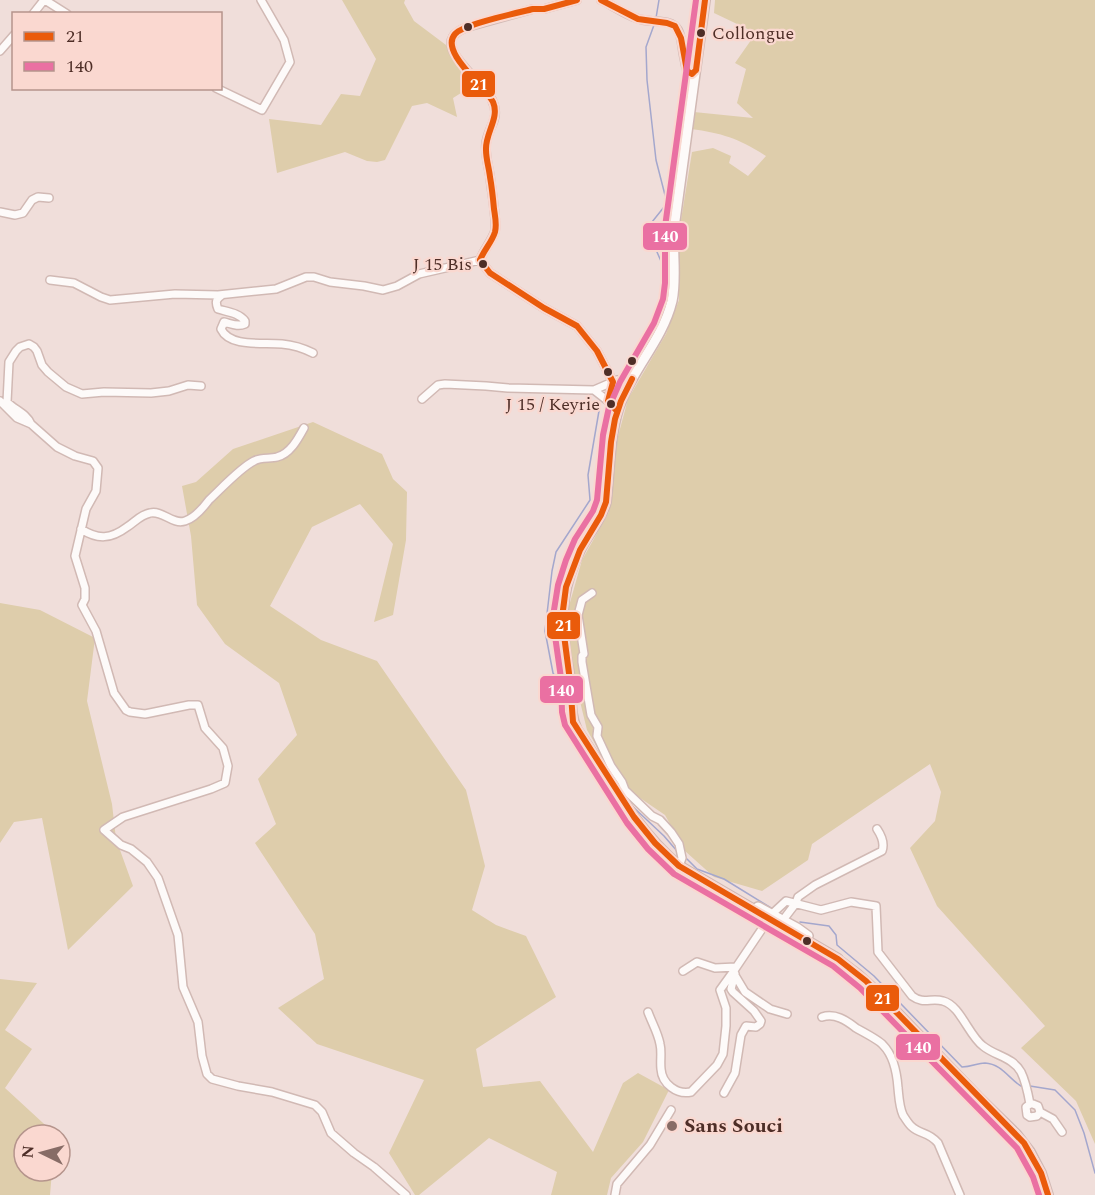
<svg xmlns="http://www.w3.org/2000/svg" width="1095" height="1195" viewBox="0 0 1095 1195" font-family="Spectral,serif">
  <rect width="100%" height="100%" fill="#f0deda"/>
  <path fill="#decdab" d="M342,0h63l-1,3 10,18 32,24 5,10 26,28 -24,15 4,19 -30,-14 -15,3 -27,54 -8,2 -10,-1 -22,-9 -68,21 -8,-54 52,6 20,-31 19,2 16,-37z
    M715,0h380v1144l-19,-43 -55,-53 24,-22 -108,-120 -27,-58 25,-27 6,-29 -11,-28 -118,80 -4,16 -46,31 -48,-14 -29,-26 -20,-36 -47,-32 -31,-53 -14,-57 -6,-60 15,-53 27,-48 4,-57 15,-56 38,-65 13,-34 -2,-55 15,-93 21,-4 18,8 -2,7 19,13 18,-20c-26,-17 -44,-23 -75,-27l3,-17 59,6 -16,-15 9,-34 -11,-6 21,-30 -42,-20z
    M313,422l69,32 11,25 14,13 -1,48 -13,75 -19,7 19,-78 -33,-40 -48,23 -42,79 51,34 56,21 89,129 19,76 -13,44 24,15 30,11 30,61 -80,52 7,38 57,-6 53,71 30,-69 15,-10 31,17 -26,52 -32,36 -4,17h-56l6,-23 -68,-34 -70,57h-4l-26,-42 35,-73 -107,-36 -39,-36 46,-29 -9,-45 -60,-91 21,-19 -18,-45 39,-44 -18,-52 -54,-39 -28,-39 -6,-69 -9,-50 14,-4 37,-33z
    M0,603l40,7 55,28 -8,63 25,103 4,35 17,47 -65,64 -26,-132 -28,4 -14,21z
    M0,979l37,4 -32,47 27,19 -27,39 50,46 -31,1v36h28l-2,24h-50z"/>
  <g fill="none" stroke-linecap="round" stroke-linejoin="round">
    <path stroke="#a4a7cd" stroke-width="1.5" d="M656,18l3,-18
      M645,349v-7l17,-32 2,-23v-19l-14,-32 2,-14 12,-15 2,-8 -10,-39 -9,-80 -1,-33 8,-22
      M600,405l-12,70 2,25 -34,52 -4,19 -7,60 8,42 11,17 -2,21 3,13 39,56
      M631,805l33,31 13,15
      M687,859l10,10 27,10 47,29
      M800,922l29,4 7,9 1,10 37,31 88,91c10,0 15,-4 23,-4 17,1 24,16 36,23
      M1030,1086l25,4 20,20 9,23 11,40"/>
    <defs>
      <path id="street" d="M45,0l22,14
        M601,0c15,7 26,17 42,20 10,2 29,-1 35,10 4,7 4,19 6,27 2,11 4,21 8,31
        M33,14l11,-14
        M0,51l14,-16
        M216,88l46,22 28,-48 -6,-22 -23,-40
        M0,212l15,3 8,-2 9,-13 6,-3 11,1
        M480,260c4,-11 12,-19 15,-29 1,-8 0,-15 -1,-23 -1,-11 -3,-21 -4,-32 -2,-11 -5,-22 -4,-32 2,-18 15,-25 6,-44 -8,-20 -70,-58 -24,-73l65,-18h11l33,-9
        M480,260l10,13 54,35 33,18 20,25 16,31 -5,19
        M50,280l24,3 27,14 9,3 65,-6 43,1 58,-6 30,-12h8l16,5 34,4 19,4 14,-4 22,-12 61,-14
        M222,295c-6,4 -7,7 -4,14 10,3 21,4 27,12v3c-7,3 -13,0 -21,-2l-3,7c9,19 43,13 61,15 11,1 21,4 31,9
        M594,390l14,11 9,11
        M422,399l16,-14 7,-1 41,2 22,2 86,2 23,-10 15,-1
        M0,401l17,17 14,6 26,23 18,9 18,5 5,7 -2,23 -10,18 -11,47 10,32v11l-3,6 14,26 18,62 12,17 4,2 15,2 44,-9h9l7,23 18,20 5,18 -3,17 -14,6 -88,28 -19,13 17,15 10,4 16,13 11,16 20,57 5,52 15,35 4,34 5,18 5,5 26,7 34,6 43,13 7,7 9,21 23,20 20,14 32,28
        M31,424c-4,-10 -16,-14 -24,-22l2,-40 7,-11 4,-4 9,-3 5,3 3,4 5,14 6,7 18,15 16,7 22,-2 47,1 18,-2 19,-6 13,1
        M81,529c17,11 30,10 46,-2 8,-5 13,-12 23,-14 13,-3 22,12 35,8 10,-3 18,-13 24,-21 12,-11 31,-32 45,-39 7,-4 16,-2 23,-4 13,-3 21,-18 27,-29
        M592,593l-10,7 -4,15 6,39 -2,2v6l9,53 7,12 -1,9 14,30 11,16 3,8 27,26 8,4 11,12 8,12 3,14 -3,8
        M780,920h3l13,-17 2,-6 17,-12 67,-34c3,-8 -1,-16 -5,-22
        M683,971l14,-9 18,6 21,-1
        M648,1012c4,11 10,21 12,32 2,8 0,16 1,25 1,15 16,26 30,23l26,-27 6,-11 3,-28v-18l-6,-18 13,-18
        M787,1014l-17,-5 -25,-17 -12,-20 39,-58 14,-13 35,9 30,-8 25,4 2,46 34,44c12,9 19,1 31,5 17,4 26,35 40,45 12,10 30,11 38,26 5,10 7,21 9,32l-4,3 1,8 3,2 7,-1 3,-4 -2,-6 -5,-2h-3
        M822,1017c13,-4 24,3 34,11 7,4 23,12 27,17 10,10 14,29 15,43 1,9 1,18 5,27 2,3 5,8 8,11 9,9 17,5 27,17l22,52
        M724,1093l11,-20 6,-38 5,-9 10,1 4,-3 1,-3 -7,-10 -21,-19 -2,-3 4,-15
        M1040,1112l13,7 9,13
        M615,1195l2,-11 33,-39 21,-35"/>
      <path id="secondary" d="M705,0l-31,228c-2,24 3,50 -2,73 -9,37 -36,64 -50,98 -13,29 -12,71 -16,103 -5,19 -18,31 -26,48 -17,35 -20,61 -15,99 1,10 4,21 5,31 2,18 -1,34 7,50 33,48 56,97 102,136l159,93
        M758,907l39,21 11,8
        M833,956l24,18 20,18 101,105 38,37 14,18 11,21 7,22"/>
    </defs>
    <use href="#street" stroke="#d1b9b4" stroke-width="10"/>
    <use href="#secondary" stroke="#d1b9b4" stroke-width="12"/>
    <use href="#street" stroke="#fdfaf9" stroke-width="7"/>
    <use href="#secondary" stroke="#fdfaf9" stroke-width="9"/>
    <defs>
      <path id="bus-1" d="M601,0l37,19 29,4 8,3 6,12 6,33 5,3 4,-4
        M696,70l9,-70
        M480,260c4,-10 12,-18 15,-28 2,-8 0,-16 -1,-23 -1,-11 -2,-21 -4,-32 -1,-9 -4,-18 -4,-27 -1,-17 14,-32 7,-48 -8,-16 -54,-50 -38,-68 9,-10 62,-21 78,-25h11l33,-9
        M480,260l10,13 54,35 33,18 20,25 16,31 -5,19 8,9
        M632,379l-11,22 -6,18 -4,23 -5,60 -5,13 -21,35 -14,37 -3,23 1,25 6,46 3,41 61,95 21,26 24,23 159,93 28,22 158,162 17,30 7,22"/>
      <path id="bus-2" d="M696,0l-31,227v56l-2,16 -9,24 -34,59 -11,25 -6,28 -6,65 -4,11 -18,28 -9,21 -8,25 -4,25 1,26 6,42 1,34 3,13 62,98 21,26 26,25 159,92 27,22 157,160 16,29 6,18"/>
    </defs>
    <use href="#bus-1" stroke="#fad8d0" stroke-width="10"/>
    <use href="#bus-2" stroke="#fad8d0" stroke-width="10"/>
    <use href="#bus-1" stroke="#ea5b0b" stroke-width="6"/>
    <use href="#bus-2" stroke="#ea70a2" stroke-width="6"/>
  </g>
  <g fill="#4e2e27" stroke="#fad8d0" stroke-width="2">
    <circle cx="468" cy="27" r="5"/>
    <circle cx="701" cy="33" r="5"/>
    <circle cx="483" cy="264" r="5"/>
    <circle cx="632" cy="361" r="5"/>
    <circle cx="608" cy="372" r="5"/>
    <circle cx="611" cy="404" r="5"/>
    <circle cx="807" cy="941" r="5"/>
  </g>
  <circle fill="#876c66" stroke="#fad8d0" stroke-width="2" cx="672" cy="1126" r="6"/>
  <g text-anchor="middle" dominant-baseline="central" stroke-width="4.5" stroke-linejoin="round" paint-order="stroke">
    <g font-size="18" fill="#4e2e27" stroke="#fad8d0" text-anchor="end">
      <text x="712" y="33" text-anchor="start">Collongue</text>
      <text x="472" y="264">J 15 Bis</text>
      <text x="600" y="404">J 15 / Keyrie</text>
    </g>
    <g font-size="20" font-weight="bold" fill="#4e2e27" stroke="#fad8d0" text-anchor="start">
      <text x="684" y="1126">Sans Souci</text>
    </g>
  </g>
  <g stroke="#fad8d0" stroke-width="2">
    <rect x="461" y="70" width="35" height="28" rx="6" fill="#ea5b0b"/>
    <rect x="642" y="222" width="46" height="29" rx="6" fill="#ea70a2"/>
    <rect x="546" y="611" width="35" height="29" rx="6" fill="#ea5b0b"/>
    <rect x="539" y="675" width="45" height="29" rx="6" fill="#ea70a2"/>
    <rect x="865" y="984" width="35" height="28" rx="6" fill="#ea5b0b"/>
    <rect x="895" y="1033" width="46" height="28" rx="6" fill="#ea70a2"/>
  </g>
  <g font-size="16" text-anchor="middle" font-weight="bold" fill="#fff">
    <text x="479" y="90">21</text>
    <text x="665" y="242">140</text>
    <text x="564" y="631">21</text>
    <text x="561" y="696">140</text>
    <text x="883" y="1004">21</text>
    <text x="918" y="1053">140</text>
  </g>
  <rect x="12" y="12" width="210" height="78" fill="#fad8d0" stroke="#b5948c" stroke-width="1.5"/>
  <rect x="24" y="32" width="30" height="9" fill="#ea5b0b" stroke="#b5948c" stroke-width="1.5"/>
  <text x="66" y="42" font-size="18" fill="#4e2e27">21</text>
  <rect x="24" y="62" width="30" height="9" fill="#ea70a2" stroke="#b5948c" stroke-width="1.5"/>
  <text x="66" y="72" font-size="18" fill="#4e2e27">140</text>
  <g transform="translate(42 1153) rotate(275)"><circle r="28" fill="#fad8d0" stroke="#b5948c" stroke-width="1.5"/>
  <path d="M0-4.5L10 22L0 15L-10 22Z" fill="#876c66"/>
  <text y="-9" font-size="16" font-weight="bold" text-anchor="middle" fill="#4e2e27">N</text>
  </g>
</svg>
